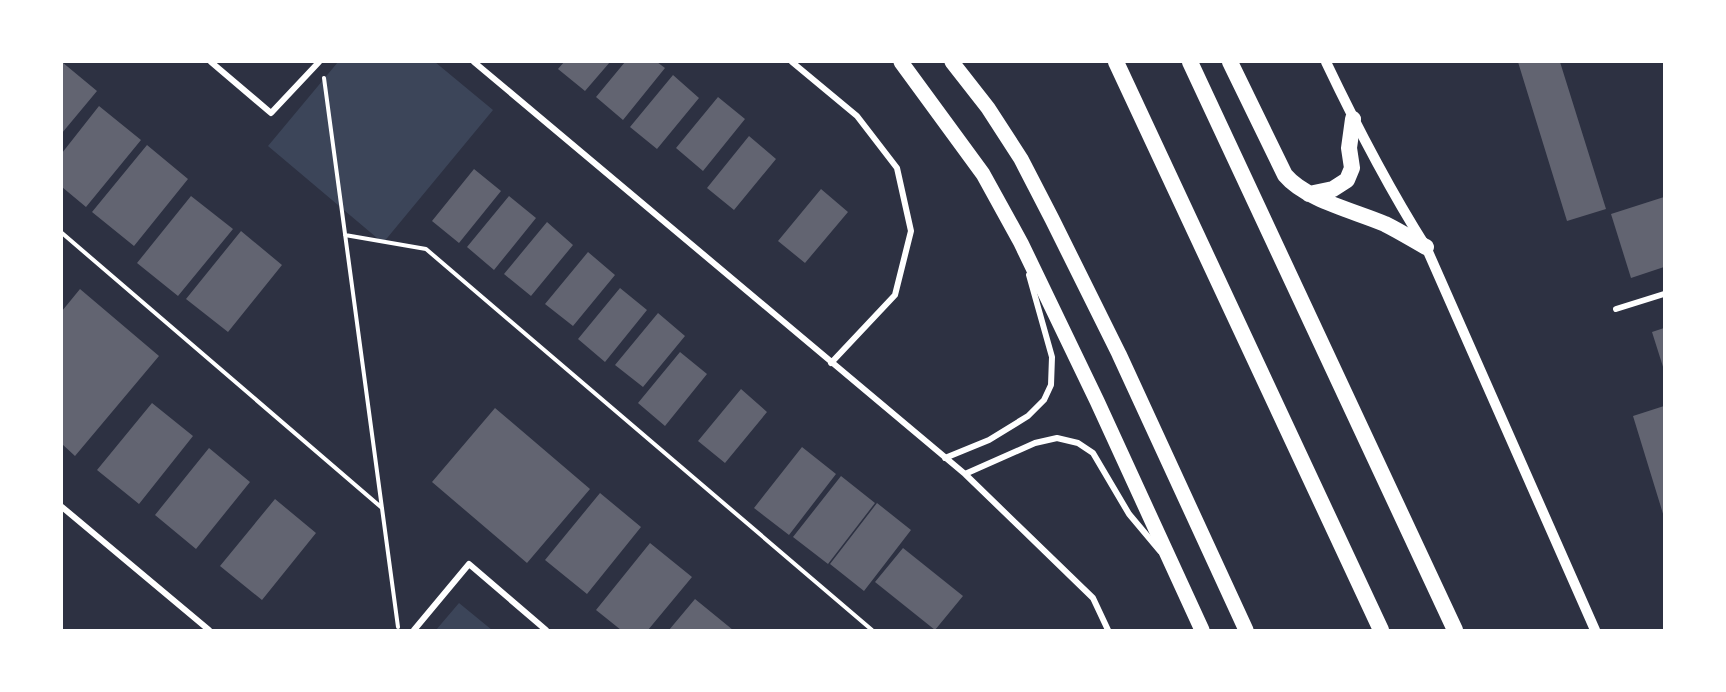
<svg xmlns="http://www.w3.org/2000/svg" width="1726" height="692" viewBox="0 0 1726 692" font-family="'Fira Sans Condensed',sans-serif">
  <rect width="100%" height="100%" fill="#2d3142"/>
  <path fill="#3c4559" d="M338,62h97l58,48 -110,133 -115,-97z
    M459,603l33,27h-56z"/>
  <path fill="#626471" d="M62,62l35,29 -35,42z
    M564,62h46l-25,29 -27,-22z
    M625,62h32l8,6 -42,52 -27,-23z
    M1518,62h42l46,147 -39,12z
    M673,75l26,23 -42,51 -27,-22z
    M718,97l27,22 -42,52 -27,-23z
    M99,106l42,34 -55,67 -24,-20v-34z
    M749,136l27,23 -42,51 -27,-22z
    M147,145l41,34 -54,67 -42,-34z
    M474,169l27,22 -42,52 -27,-22z
    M821,189l27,23 -43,51 -27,-22z
    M191,196l42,33 -55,67 -41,-33z
    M509,196l27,22 -42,52 -27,-23z
    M1664,197v70l-33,11 -20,-64z
    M547,222l26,23 -42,51 -27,-22z
    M241,231l41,34 -54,67 -42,-33z
    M588,252l27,23 -42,51 -28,-22z
    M620,288l27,22 -42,52 -27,-23z
    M80,289l79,67 -84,100 -13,-12v-133z
    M658,313l27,23 -42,51 -28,-22z
    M1664,328v42l-12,-38z
    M680,352l27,22 -42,52 -27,-23z
    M741,389l26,23 -42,51 -27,-22z
    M152,403l41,33 -54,68 -42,-34z
    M1664,406v111l-31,-101z
    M495,408l95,81 -63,74 -95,-81z
    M802,447l34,27 -47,61 -35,-27z
    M209,448l41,34 -54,67 -41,-34z
    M841,476l34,27 -47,61 -35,-27z
    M600,493l41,34 -54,67 -42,-34z
    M275,499l41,34 -54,67 -42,-34z
    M877,503l34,27 -47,61 -34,-27z
    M650,543l42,34 -44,53h-27l-25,-20z
    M903,548l60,48 -28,34 -60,-48z
    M695,599l38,31h-64z"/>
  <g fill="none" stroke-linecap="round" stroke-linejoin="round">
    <path stroke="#fff" stroke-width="4" d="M324,78l74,549
      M62,233l320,275
      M345,235l81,14 446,381"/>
    <path stroke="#fff" stroke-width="6" d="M211,62l60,51 48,-51
      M474,62l491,412 128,124 15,32
      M792,62l65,54 40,52 14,63 -16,64 -64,68
      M1616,309l48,-15
      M945,458l44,-18 39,-24 16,-16 7,-15 1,-28 -23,-82
      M965,474l70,-31 22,-5 21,5 15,10 36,61 31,37
      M62,507l147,123
      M414,630l55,-66 77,66"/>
    <path stroke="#fff" stroke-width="10" d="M1326,62c30,63 62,125 100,185l169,383"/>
    <path stroke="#fff" stroke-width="15" d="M901,62l82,112 38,69 76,158 105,229
      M952,62l36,46 33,51 31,60 67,135 127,276"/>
    <path stroke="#fff" stroke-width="16" d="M1116,62l265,568
      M1190,62l265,568
      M1230,62l55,113c21,25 70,36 100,49 14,7 27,15 41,23
      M1309,194l24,-5 14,-9 5,-12 -3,-20 4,-29"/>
  </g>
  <rect width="1726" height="692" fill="none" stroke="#ffffff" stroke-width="126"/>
</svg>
